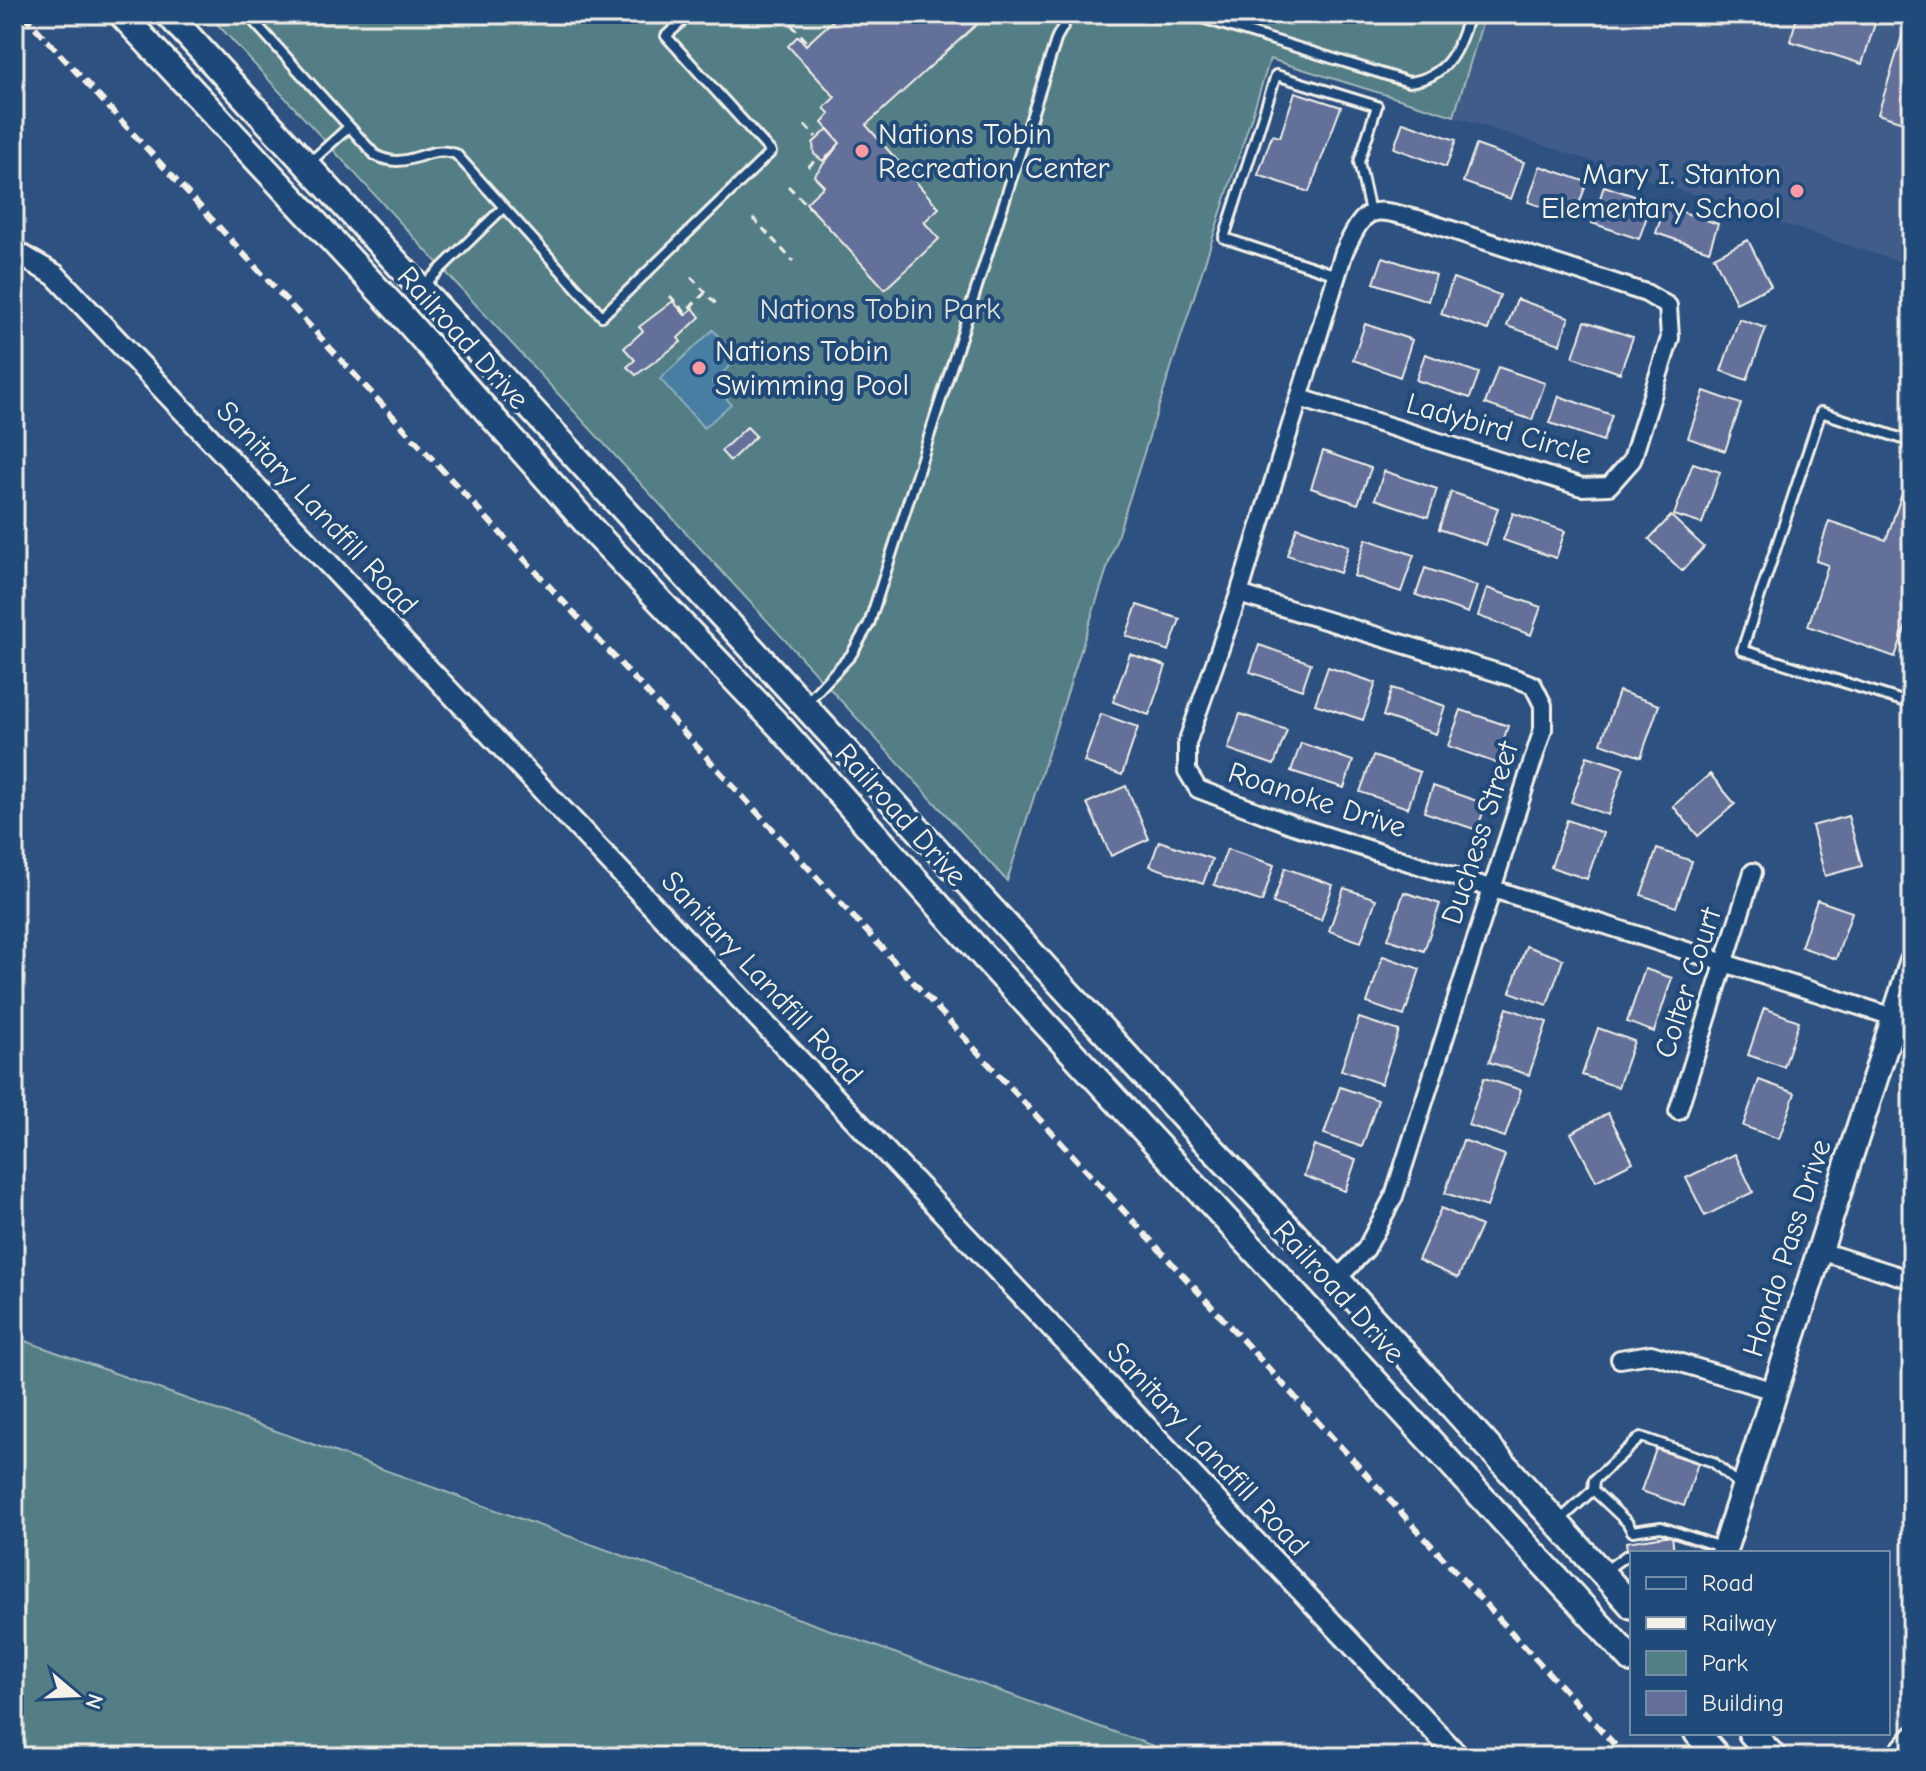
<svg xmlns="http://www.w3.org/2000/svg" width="1926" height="1771" viewBox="0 0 1926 1771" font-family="'Comic Neue',sans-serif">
  <rect width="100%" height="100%" fill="#2d5180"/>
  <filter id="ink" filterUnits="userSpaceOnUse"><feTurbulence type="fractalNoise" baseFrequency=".0125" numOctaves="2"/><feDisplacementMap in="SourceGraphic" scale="16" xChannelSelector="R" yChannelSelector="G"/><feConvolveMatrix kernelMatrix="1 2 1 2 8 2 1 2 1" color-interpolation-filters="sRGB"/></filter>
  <g filter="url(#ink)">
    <path fill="#415d8a" d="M1485,14h427v252l-458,-150z"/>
    <path fill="#527e86" stroke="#a3b8b7" stroke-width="2" d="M208,14h1277l-31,102 -184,-57 -263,822z
      M14,1337l1170,420h-1170z"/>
    <path fill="#467ea2" stroke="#8cacbe" stroke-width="2" d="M713,330l26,28 -27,24 19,22 -27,24 -44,-49z"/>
    <path fill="#636f9a" stroke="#f4f1e8" stroke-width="2" d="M840,14h148l-122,111 73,83 -15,14 15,17 -54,50 -79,-86 18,-17 -10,-10 26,-33 -18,-20 8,-9 -6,-6 11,-11 -47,-51 10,-10 8,9z
      M1798,14h80l-16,50 -72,-23z
      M1909,14h3v111l-34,-11z
      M1295,92l46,15 -32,85 -51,-17 14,-40 8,2z
      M1403,122l53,18 -10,27 -52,-19z
      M828,129l12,14 -17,18 -9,-7 -1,-11z
      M1476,145l48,17 -13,37 -48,-17z
      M1540,166l47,16 -13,36 -46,-16z
      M1604,186l48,16 -13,37 -47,-16z
      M1665,206l53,18 -9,27 -53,-18z
      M1748,240l23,46 -35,17 -22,-46z
      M1383,257l53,18 -8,26 -54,-18z
      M1453,278l47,17 -12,35 -47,-16z
      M1517,299l52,18 -9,27 -53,-18z
      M673,301l12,14 8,-7 7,9 -22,21 3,4 -45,33 -9,-8 8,-7 -11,-12 19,-17 -4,-4z
      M1739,319l27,9 -19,52 -26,-9z
      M1585,321l48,16 -13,36 -47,-16z
      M1365,324l47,16 -12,37 -47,-17z
      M1425,354l54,19 -9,25 -54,-18z
      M1498,367l47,16 -13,37 -47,-16z
      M1704,391l37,13 -16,47 -37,-13z
      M1559,396l53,19 -9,26 -53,-18z
      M747,427l9,9 -26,25 -9,-10z
      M1323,451l48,17 -13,36 -47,-16z
      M1693,463l27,9 -18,52 -28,-9z
      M1384,471l53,18 -9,28 -53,-18z
      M1905,485l7,3v137l-5,-2 -12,34 -87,-31 20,-61 -12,-4 13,-40 57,19z
      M1451,492l47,16 -12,37 -47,-16z
      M1513,513l52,18 -9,27 -53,-18z
      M1671,516l33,31 -22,24 -33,-32z
      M1297,527l52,19 -9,27 -53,-18z
      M1366,539l48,16 -13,37 -47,-16z
      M1425,568l52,18 -9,27 -52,-18z
      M1487,588l54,19 -10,28 -53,-19z
      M1137,605l43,14 -11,32 -43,-15z
      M1259,645l52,18 -9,27 -52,-18z
      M1130,654l36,12 -17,49 -36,-13z
      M1328,667l48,16 -13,37 -48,-16z
      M1392,688l53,18 -9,28 -53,-18z
      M1619,691l40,14 -18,52 -40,-14z
      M1461,710l47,16 -12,37 -48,-17z
      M1101,714l37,13 -16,48 -38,-13z
      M1240,714l47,16 -13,35 -46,-16z
      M1301,743l52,18 -9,27 -53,-17z
      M1373,756l47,16 -12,36 -48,-16z
      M1587,756l37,12 -16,47 -37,-13z
      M1710,774l25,30 -37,32 -25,-30z
      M1126,786l23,53 -38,17 -24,-53z
      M1433,786l53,18 -9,26 -53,-18z
      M1848,816l14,50 -37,10 -13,-50z
      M1567,820l36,13 -16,46 -36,-12z
      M1159,841l53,18 -9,25 -53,-18z
      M1227,849l47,16 -12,37 -48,-17z
      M1657,849l35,12 -16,46 -35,-12z
      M1285,868l48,17 -12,35 -48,-17z
      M1344,888l32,11 -15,43 -32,-11z
      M1404,892l36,12 -16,47 -36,-12z
      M1817,900l35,12 -16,47 -35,-12z
      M1526,946l37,13 -16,46 -37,-13z
      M1383,956l37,13 -16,47 -37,-13z
      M1645,969l27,9 -18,54 -27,-10z
      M1507,1008l40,14 -18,53 -40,-13z
      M1764,1008l35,13 -15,46 -36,-12z
      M1359,1018l40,13 -18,53 -40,-14z
      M1598,1028l36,13 -16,46 -36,-12z
      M1484,1078l37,12 -16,47 -37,-12z
      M1759,1080l36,13 -16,46 -36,-13z
      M1340,1087l38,13 -16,47 -38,-13z
      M1608,1113l25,49 -37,19 -25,-48z
      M1463,1140l42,15 -18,52 -42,-14z
      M1314,1145l42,15 -11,31 -41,-15z
      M1735,1154l18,38 -48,24 -19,-38z
      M1441,1208l40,18 -23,52 -40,-18z
      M1656,1449l42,14 -14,43 -43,-15z
      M1672,1535l2,18h-42v11l-3,1 -3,-23z"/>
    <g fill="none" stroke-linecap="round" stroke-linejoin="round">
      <defs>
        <path id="service" d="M247,14l128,141c33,18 52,-12 81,-1l146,162 169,-164 -105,-116 24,-22
          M1189,14l220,68c40,-5 50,-34 60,-68
          M308,164l41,-37
          M1337,275l-113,-37 52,-163 101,31 -18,56 11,50
          M422,287l82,-80
          M1912,442l-91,-30 -79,238 170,54
          M805,704l46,-49 18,-31 188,-587 13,-23
          M1558,1522l35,-32
          M1720,1547l-59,-20 -29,4 -5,-9 -34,-32 1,-10 47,-43 72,25 29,25
          M1603,1572l24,-17"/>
        <path id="minor" d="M1300,398l282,89 27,-1 23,-26 38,-122 -2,-32 -22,-13 -225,-73c-50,-13 -54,-17 -77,32l-105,342 -52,149v28l11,18 95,36 619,198
          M1239,594l276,84 18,7 10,20v24l-149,467 -28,53 -29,30
          M1678,1111l75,-239
          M1820,1251l92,29
          M1620,1359l31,-5 123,37
          M1893,1757l19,-22"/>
        <path id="tertiary" d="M14,251l41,24 1404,1482"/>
        <path id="secondary" d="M121,14l277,297 199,224 184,193 204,230 647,702
          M168,14l1035,1125 134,140 295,327
          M1723,1553l189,-590
          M1697,1733l21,24
          M1751,1733l23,24"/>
      </defs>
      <use href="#service" stroke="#f4f1e8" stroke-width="14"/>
      <use href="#minor" stroke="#f4f1e8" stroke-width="22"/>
      <use href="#tertiary" stroke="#f4f1e8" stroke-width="26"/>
      <use href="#secondary" stroke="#f4f1e8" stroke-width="30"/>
      <path stroke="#f4f1e8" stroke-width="3" stroke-dasharray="8 6" stroke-linecap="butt" d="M782,14l26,29
        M805,125l11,12
        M808,167l10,-9
        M788,186l22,22
        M753,218l40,43
        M691,277l28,30
        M670,296l15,16 20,-19"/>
      <use href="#service" stroke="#1f4a7a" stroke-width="8"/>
      <use href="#minor" stroke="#1f4a7a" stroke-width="16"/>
      <use href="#tertiary" stroke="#1f4a7a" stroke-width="20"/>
      <use href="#secondary" stroke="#1f4a7a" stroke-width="24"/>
      <path stroke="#f4f1e8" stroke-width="6" stroke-dasharray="12 6" stroke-linecap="butt" d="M23,14l1603,1743"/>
    </g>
  </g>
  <g fill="#ff9aa2" stroke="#1f4a7a" stroke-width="3">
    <circle cx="862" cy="151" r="8"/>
    <circle cx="1797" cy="191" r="8"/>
    <circle cx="699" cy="368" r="8"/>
  </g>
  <g text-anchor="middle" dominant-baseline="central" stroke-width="8" stroke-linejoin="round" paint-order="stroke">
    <g font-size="30" fill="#f4f1e8" stroke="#1f4a7a" text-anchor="start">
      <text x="878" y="134">Nations Tobin<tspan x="878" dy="34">Recreation Center</tspan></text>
      <text x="1781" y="174" text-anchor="end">Mary I. Stanton<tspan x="1781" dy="34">Elementary School</tspan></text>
      <text x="715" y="351">Nations Tobin<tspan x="715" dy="34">Swimming Pool</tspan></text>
    </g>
    <g font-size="30" fill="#dce0d9" stroke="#1f4a7a">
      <text x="880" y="309">Nations Tobin Park</text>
    </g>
    <g font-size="30" fill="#f4f1e8" stroke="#1f4a7a">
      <text transform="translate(463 338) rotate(48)">Railroad Drive</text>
      <text transform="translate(1499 429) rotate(16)">Ladybird Circle</text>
      <text transform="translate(317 508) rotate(47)">Sanitary Landfill Road</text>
      <text transform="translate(1317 800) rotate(18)">Roanoke Drive</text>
      <text transform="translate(901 815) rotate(48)">Railroad Drive</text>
      <text transform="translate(1480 833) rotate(-72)">Duchess Street</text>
      <text transform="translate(762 978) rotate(47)">Sanitary Landfill Road</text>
      <text transform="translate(1688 983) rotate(-72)">Colter Court</text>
      <text transform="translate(1787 1248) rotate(-72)">Hondo Pass Drive</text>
      <text transform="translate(1339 1292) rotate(48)">Railroad Drive</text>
      <text transform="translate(1208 1449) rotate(47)">Sanitary Landfill Road</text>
    </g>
  </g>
  <rect width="1926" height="1771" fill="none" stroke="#1f4a7a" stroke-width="48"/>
  <rect x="24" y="24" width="1878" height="1723" fill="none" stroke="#f4f1e8" stroke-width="3" filter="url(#ink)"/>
  <rect x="1630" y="1551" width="260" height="184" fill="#1f4a7a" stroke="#748da6" stroke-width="2"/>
  <rect x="1646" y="1577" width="40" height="12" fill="#1f4a7a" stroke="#748da6" stroke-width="2"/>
  <text x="1702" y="1591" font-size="24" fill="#f4f1e8">Road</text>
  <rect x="1646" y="1617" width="40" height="12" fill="#f4f1e8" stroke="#748da6" stroke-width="2"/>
  <text x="1702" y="1631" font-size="24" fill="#f4f1e8">Railway</text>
  <rect x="1646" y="1651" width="40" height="24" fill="#527e86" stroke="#748da6" stroke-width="2"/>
  <text x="1702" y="1671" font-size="24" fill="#f4f1e8">Park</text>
  <rect x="1646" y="1691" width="40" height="24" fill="#636f9a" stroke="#748da6" stroke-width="2"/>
  <text x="1702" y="1711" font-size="24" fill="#f4f1e8">Building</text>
  <g transform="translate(76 1695) rotate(109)" stroke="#1f4a7a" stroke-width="6" paint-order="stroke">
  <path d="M0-6L14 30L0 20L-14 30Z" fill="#f4f1e8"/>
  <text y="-12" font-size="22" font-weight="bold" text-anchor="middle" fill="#f4f1e8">N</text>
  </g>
</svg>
